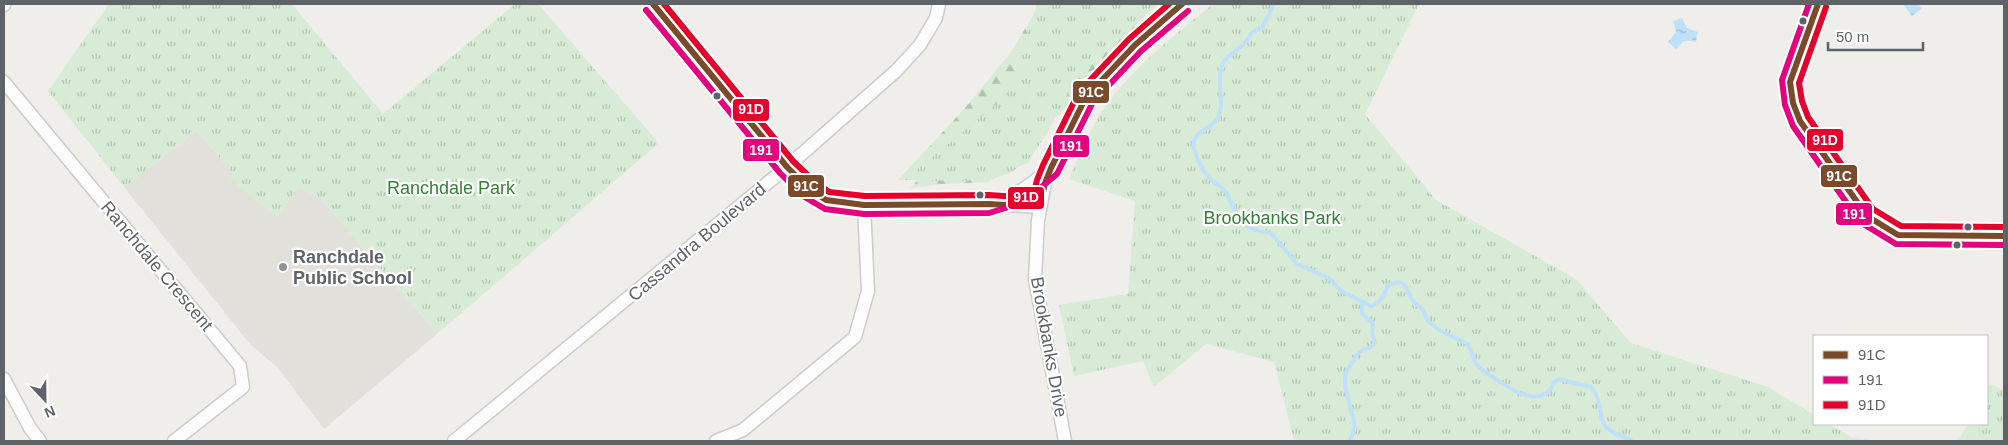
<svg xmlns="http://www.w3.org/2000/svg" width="2008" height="445" viewBox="0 0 2008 445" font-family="Arial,sans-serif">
  <defs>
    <pattern id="forest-firs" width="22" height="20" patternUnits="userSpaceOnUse" patternTransform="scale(1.25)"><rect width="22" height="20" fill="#d8ebd6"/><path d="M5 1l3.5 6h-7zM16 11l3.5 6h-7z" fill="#b2c2b1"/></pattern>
    <pattern id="park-tufts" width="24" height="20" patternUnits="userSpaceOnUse" patternTransform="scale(1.25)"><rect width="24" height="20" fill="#d8ebd6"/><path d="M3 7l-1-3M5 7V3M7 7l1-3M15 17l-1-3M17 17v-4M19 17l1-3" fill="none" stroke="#b2c2b1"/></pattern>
    <pattern id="water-ripples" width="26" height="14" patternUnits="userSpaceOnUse" patternTransform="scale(1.25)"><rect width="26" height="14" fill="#bfe0f9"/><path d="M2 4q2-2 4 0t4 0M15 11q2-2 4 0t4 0" fill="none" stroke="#9eb9cd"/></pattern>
  </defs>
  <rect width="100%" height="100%" fill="#efeeea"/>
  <path fill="#e2e0da" d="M197,131l36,42 16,-14 72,40 116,135 -113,95 -46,-61 -28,-24 -126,-157z"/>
  <path fill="url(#forest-firs)" d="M1040,4h118l-22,20 -8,22 -22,18 -54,58 -24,41 -17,6 -23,13 -45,2 -33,4 9,-9 -21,1 67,-72 46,-56z"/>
  <path fill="url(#park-tufts)" d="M109,4h183l91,110 132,-110h23l121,139 -222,191 -116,-135 -22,-12 -21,30 -36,-27 -12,-13 3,-4 -36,-42 -73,56 -76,-96z
    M1037,4h118c-29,24 -56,47 -79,77 -22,31 -32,76 -69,93 -24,11 -74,6 -102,6l103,-86z
    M1213,4h206l-54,110 71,86 140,79 55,64 137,44 46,28v9h15l24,14 27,3h-586l-20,-79 -68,-18 -52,43 -11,-26 -69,15 -15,-71 69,-11 7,-93 -66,-22 1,-2c12,-30 26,-61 47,-86 28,-33 63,-60 96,-87z
    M1990,384l14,6v51h-46l10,-17h19v-35z"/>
  <path fill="url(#water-ripples)" d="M1903,4h15l4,5 -10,7z
    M1682,18l5,10 11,4 -2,10c-10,-3 -13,-1 -20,7l-8,-7 8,-10 -3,-11z"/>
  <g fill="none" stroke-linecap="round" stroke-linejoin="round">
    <path stroke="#bfe0f9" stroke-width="4" d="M1274,4c-5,7 -6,16 -12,23 -3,2 -7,4 -10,6 -3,4 -6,9 -9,12 -7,6 -15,10 -20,18 -8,17 3,39 -5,55 -7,12 -28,13 -24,31 3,11 10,25 19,32 4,3 9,6 12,10 16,26 9,38 46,42l26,31 32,14 12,13 30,15c11,-4 13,-11 17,-21 19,-8 17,4 25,16 2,3 6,5 9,8 3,4 4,10 8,14 11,10 24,14 38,21 3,7 5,15 9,21 5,6 13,10 19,14 16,12 48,31 58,3l5,-3 32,8c13,15 6,32 16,41 7,7 17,8 25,13
      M1350,441l5,-14 -10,-41v-12l14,-22 12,-5 4,-4 -3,-10 1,-10 -11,-9v-8l1,-4"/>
    <defs>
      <path id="minor" d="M653,4l134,163 22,22 17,11 38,5 125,-1 51,3
        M1818,4l-28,78 3,21 7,18 67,95 31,19 106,1
        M4,5v-1
        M4,82l236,284 3,21 -69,54
        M996,202c21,-7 36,-18 53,-33
        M4,379l26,49 10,13
        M454,441l333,-274 109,-96 24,-26 16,-27 3,-14
        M716,441l27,-11 112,-93 13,-46 -4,-86
        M1065,441l-30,-162 3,-59 7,-37 41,-86 49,-52 47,-41"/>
    </defs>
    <use href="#minor" stroke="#cbcccc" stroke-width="15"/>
    <use href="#minor" stroke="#fdfcfc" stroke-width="12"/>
    <defs>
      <path id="bus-1" d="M653,4l134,163 22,22 17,11 38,5 125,-1 51,3
        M1818,4l-28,78 3,21 7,18 67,95 31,19 106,1
        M1040,207l5,-24 6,-15 35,-71 49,-52 47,-41"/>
      <path id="bus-2" d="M1809,4l-27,76 3,25 8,21 67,96 36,22 108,1
        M646,10l134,163 23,23 22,13 39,5 125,-1 23,-7 20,-11 25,-21 36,-72 48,-51 47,-40"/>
      <path id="bus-3" d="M664,4l129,157 22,21 14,10 36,4 124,-1 44,3 4,-18 6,-15 36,-73 50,-53 40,-35
        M1826,7l-27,76 3,18 6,16 65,92 28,17 103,1"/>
    </defs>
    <use href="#bus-1" stroke="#fff" stroke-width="10"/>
    <use href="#bus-2" stroke="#fff" stroke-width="10"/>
    <use href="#bus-3" stroke="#fff" stroke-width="10"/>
    <use href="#bus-1" stroke="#7a4b2a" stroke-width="6"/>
    <use href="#bus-2" stroke="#e5007d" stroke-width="6"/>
    <use href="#bus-3" stroke="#e4002b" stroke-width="6"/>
  </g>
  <g fill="#5f6368" stroke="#fff" stroke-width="2">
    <circle cx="1803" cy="21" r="4.5"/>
    <circle cx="717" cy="96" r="4.5"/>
    <circle cx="980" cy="195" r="4.5"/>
    <circle cx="1968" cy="227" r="4.5"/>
    <circle cx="1957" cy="245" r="4.5"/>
  </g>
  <circle fill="#919496" stroke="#fff" stroke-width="2" cx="283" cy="267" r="5"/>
  <g text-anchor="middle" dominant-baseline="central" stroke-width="4.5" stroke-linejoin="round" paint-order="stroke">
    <g font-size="18" fill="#348238" stroke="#fff">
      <text x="451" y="188">Ranchdale Park</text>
      <text x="1272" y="218">Brookbanks Park</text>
    </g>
    <g font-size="18" fill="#5f6368" stroke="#fff">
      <text transform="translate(697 242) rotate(-40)">Cassandra Boulevard</text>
      <text transform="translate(157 266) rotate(50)">Ranchdale Crescent</text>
      <text transform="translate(1049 347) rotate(80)">Brookbanks Drive</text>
    </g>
    <g font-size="18" font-weight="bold" fill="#5f6368" stroke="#fff" text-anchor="start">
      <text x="293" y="257">Ranchdale<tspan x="293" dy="21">Public School</tspan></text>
    </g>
  </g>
  <g stroke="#fff" stroke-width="2">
    <rect x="1072" y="80" width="38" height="24" rx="5" fill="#7a4b2a"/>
    <rect x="732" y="98" width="38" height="24" rx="5" fill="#e4002b"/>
    <rect x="1806" y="128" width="38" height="24" rx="5" fill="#e4002b"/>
    <rect x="1052" y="134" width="38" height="24" rx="5" fill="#e5007d"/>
    <rect x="742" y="138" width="38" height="24" rx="5" fill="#e5007d"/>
    <rect x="1820" y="164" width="38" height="24" rx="5" fill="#7a4b2a"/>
    <rect x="787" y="174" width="38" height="24" rx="5" fill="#7a4b2a"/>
    <rect x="1007" y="186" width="38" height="24" rx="5" fill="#e4002b"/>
    <rect x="1835" y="202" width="38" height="24" rx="5" fill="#e5007d"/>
  </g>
  <g font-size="14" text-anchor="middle" font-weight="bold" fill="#fff">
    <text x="1091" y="97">91C</text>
    <text x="751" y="114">91D</text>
    <text x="1825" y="145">91D</text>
    <text x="1071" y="151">191</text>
    <text x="761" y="155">191</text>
    <text x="1839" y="181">91C</text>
    <text x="806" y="191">91C</text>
    <text x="1026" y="202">91D</text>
    <text x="1854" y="219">191</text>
  </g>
  <rect width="2008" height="445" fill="none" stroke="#5f6368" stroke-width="10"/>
  <rect x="1813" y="335" width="175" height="90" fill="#ffffff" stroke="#bfc1c3"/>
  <rect x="1823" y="351" width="25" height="8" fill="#7a4b2a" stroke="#bfc1c3"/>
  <text x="1858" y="360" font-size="15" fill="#5f6368">91C</text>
  <rect x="1823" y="376" width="25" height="8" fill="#e5007d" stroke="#bfc1c3"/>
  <text x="1858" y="385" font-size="15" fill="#5f6368">191</text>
  <rect x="1823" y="401" width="25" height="8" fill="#e4002b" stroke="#bfc1c3"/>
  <text x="1858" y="410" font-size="15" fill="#5f6368">91D</text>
  <g transform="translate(45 400) rotate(158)" stroke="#ffffff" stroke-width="4" paint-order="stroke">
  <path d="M0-4L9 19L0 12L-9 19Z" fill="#5f6368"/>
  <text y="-8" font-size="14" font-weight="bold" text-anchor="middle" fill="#5f6368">N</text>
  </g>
  <path d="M1828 42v8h95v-8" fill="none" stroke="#5f6368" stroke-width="2.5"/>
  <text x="1836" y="42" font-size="15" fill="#5f6368" stroke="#ffffff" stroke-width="4" paint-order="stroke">50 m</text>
</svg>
